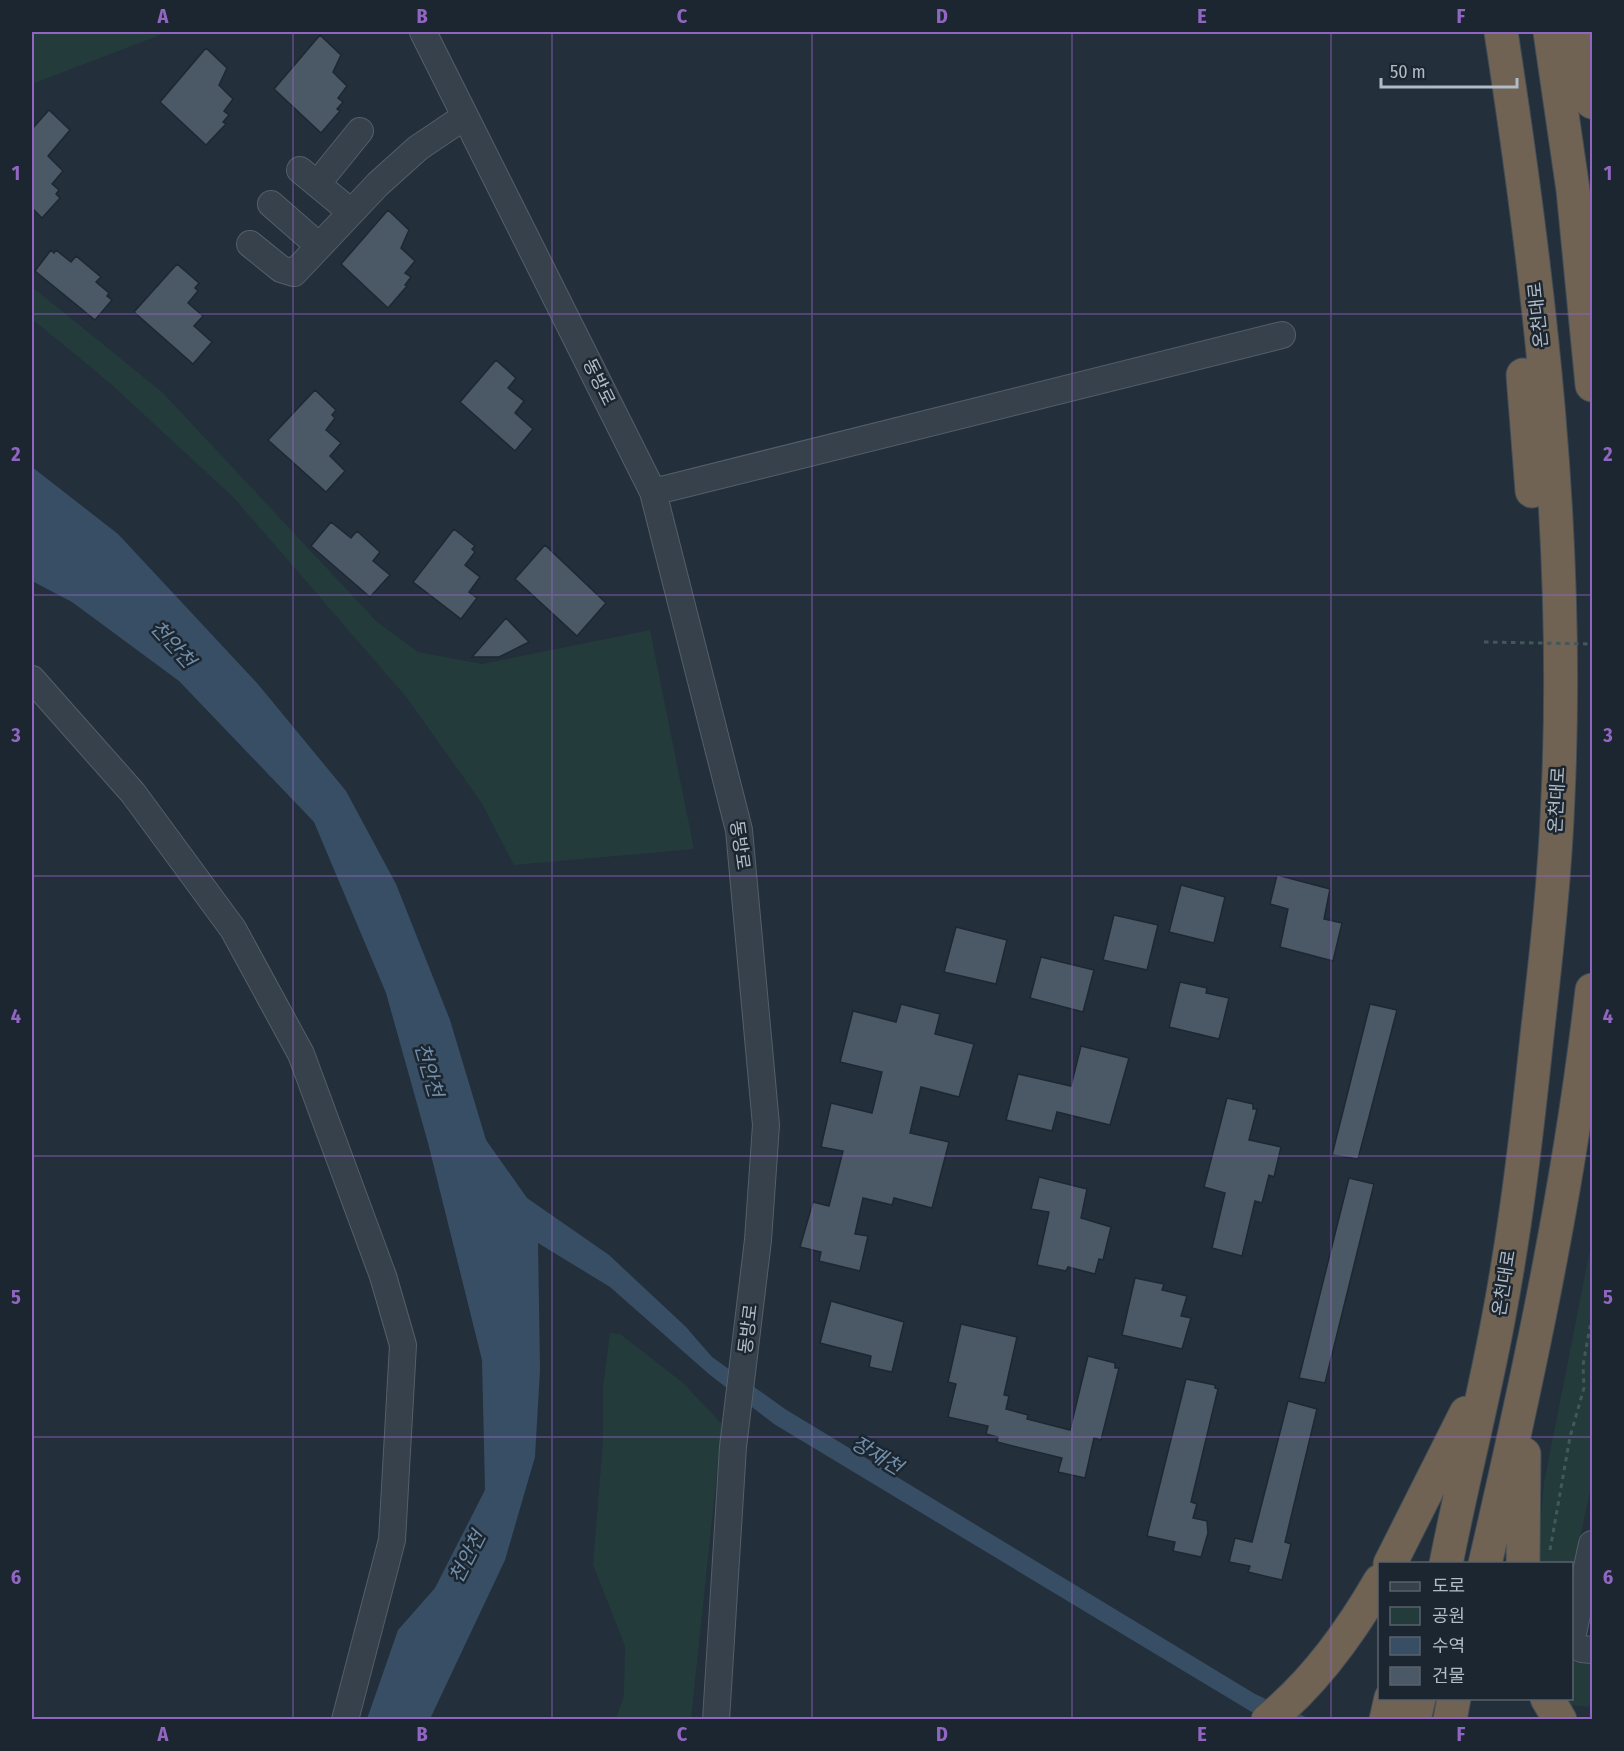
<svg xmlns="http://www.w3.org/2000/svg" width="1624" height="1751" viewBox="0 0 1624 1751" font-family="'Fira Sans Condensed','Noto Sans KR',sans-serif">
  <rect width="100%" height="100%" fill="#232f3b"/>
  <path fill="#243b3c" d="M32,32h136l-136,52z
    M32,287l130,105 215,230 41,30 64,12 168,-34 44,219 -180,16 -33,-63 -74,-104 -173,-200 -123,-114 -79,-65z
    M1592,1239v243l-20,94v-12h-35v-4l7,-77z
    M610,1333l10,1 62,48 40,42 -31,295h-75l8,-24 1,-49 -32,-81 10,-124v-54z
    M1572,1661l20,1v45l-24,-2 -5,-6 9,-1z"/>
  <path fill="#384e64" d="M32,467l86,67 139,149 89,108 50,93 54,136 36,120 41,58 82,57 77,72 26,30 73,52 470,285 55,25h-45l-10,-5 -481,-290 -64,-49 -100,-88 -72,-44 2,127 -5,87 -30,103 -75,159h-63l31,-89 37,-42 50,-98 -3,-130 -54,-217 -42,-150 -72,-171 -135,-141 -107,-79 -40,-21z"/>
  <path fill="#4b5967" stroke="#1d2832" stroke-width="1.5" d="M320,35l21,20 -8,17 14,14 -9,12 5,4 -6,7 3,2 -19,22 -47,-44z
    M206,48l21,20 -8,17 14,14 -9,12 5,4 -6,7 3,2 -20,21 -46,-43z
    M49,110l21,20 -22,26 15,15 -11,13 7,6 -3,4 4,4 -18,20 -10,-10v-79z
    M388,210l21,20 -8,18 14,13 -10,12 6,4 -6,8 2,1 -19,22 -47,-44z
    M51,250l3,3 2,-3 15,12 5,-6 25,21 -5,5 13,11 -2,3 5,4 -17,20 -60,-49z
    M177,264l22,19 -4,5 3,3 -10,12 15,13 -9,10 18,16 -19,22 -59,-52z
    M496,360l20,18 -8,10 16,13 -9,12 18,16 -18,22 -55,-49z
    M315,390l21,20 -4,5 3,3 -9,12 15,13 -11,13 15,15 -19,21 -58,-52z
    M331,522l20,16 6,-7 23,21 -7,9 17,14 -20,22 -59,-51z
    M454,529l21,17 -3,3 3,3 -10,13 15,12 -11,15 8,6 -16,21 -48,-37z
    M545,545l61,58 -29,33 -62,-57z
    M506,618l23,24 -30,15h-27z
    M1277,875l53,14 -6,30 18,4 -9,38 -53,-14 8,-38 -18,-5z
    M1181,885l44,12 -11,46 -45,-11z
    M1114,915l44,10 -11,45 -44,-10z
    M956,927l51,13 -11,44 -52,-12z
    M1041,957l53,13 -11,42 -53,-14z
    M1180,982l27,6 -1,5 23,5 -10,41 -50,-12z
    M901,1004l39,10 -5,20 39,10 -15,53 -38,-10 -11,46 39,9 -17,66 -38,-10 -2,7 -29,-7 -8,36 13,2 -8,35 -41,-10 2,-9 -21,-5 13,-45 16,4 14,-55 -22,-4 10,-44 41,10 10,-41 -42,-10 13,-51 43,11z
    M1370,1004l27,6 -39,149 -26,-4z
    M1081,1046l48,12 -19,67 -53,-13 -5,19 -46,-11 12,-46 53,12z
    M1227,1098l26,6v5h4l-8,31 32,7 -7,30 -5,-2 -7,28 -7,-2 -13,55 -30,-8 13,-55 -21,-6z
    M1039,1177l48,12 -6,29 30,9 -8,33 -4,-1 -4,15 -27,-7 -2,4 -29,-6 12,-53 -18,-3z
    M1349,1178l25,6 -49,199 -26,-5z
    M1135,1278l29,6 -2,6 25,6 -6,20 10,2 -9,31 -60,-14z
    M831,1301l73,21 -12,50 -23,-5 2,-11 -51,-13z
    M961,1324l56,13 -13,58 5,1 -3,13 22,6 -1,4 43,11 18,-74 27,7v5h4l-18,72 -7,-2 -9,40 -27,-6 4,-14 -65,-16 1,-5 -12,-3 2,-8 -40,-9 8,-33 -8,-2z
    M1186,1379l29,6v3l3,1 -27,113 6,2 -4,14 14,3 1,12 -7,24 -28,-6 2,-9 -28,-6z
    M1288,1401l29,8 -32,133 6,2 -9,36 -34,-8 2,-6 -21,-4 6,-24 17,4z"/>
  <g fill="none" stroke-linecap="round" stroke-linejoin="round">
    <defs>
      <path id="minor" d="M423,32l230,460 86,338 27,295 -8,115 -25,207 -17,273
        M300,170l51,42
        M317,184l43,-53
        M271,204l48,42
        M250,244l31,25 13,4 84,-89 40,-36 46,-31
        M653,492l629,-157
        M32,679l101,114 100,136 68,125 82,222 20,69 -11,195 -47,180
        M1572,1638l20,-94
        M1572,1644l10,5 10,1"/>
      <path id="highway" d="M1550,32l23,158 19,195
        M1582,32l10,70
        M1523,375l9,116
        M1390,1564l76,-151
        M1446,1564c16,-82 37,-162 52,-243 18,-94 29,-190 39,-285 9,-79 18,-159 21,-239 12,-256 -18,-513 -57,-765
        M1485,1564c44,-190 85,-380 107,-574
        M1523,1564l1,-110
        M1547,1698l13,22
        M1268,1720c47,-38 82,-87 112,-139
        M1386,1720l5,-22
        M1414,1720l5,-22
        M1450,1720l4,-22"/>
    </defs>
    <use href="#minor" stroke="#545f69" stroke-width="28"/>
    <use href="#highway" stroke="#414c56" stroke-width="35"/>
    <path stroke="#425859" stroke-width="3" stroke-dasharray="4.5 4.5" stroke-linecap="butt" d="M1550,1550l20,-113 14,-49 -1,-23 9,-49"/>
    <use href="#minor" stroke="#36414b" stroke-width="26"/>
    <use href="#highway" stroke="#716353" stroke-width="33"/>
    <path stroke="#425859" stroke-width="3" stroke-dasharray="4.5 4.5" stroke-linecap="butt" d="M1484,642l108,2"/>
  </g>
  <path fill="none" stroke="#9166c2" stroke-width="1.5" stroke-opacity="0.55" d="M293,32v1688M552,32v1688M812,32v1688M1072,32v1688M1331,32v1688M32,314h1560M32,595h1560M32,876h1560M32,1156h1560M32,1437h1560"/>
  <g text-anchor="middle" dominant-baseline="central" stroke-width="5" stroke-linejoin="round" paint-order="stroke">
    <g font-size="18" fill="#b1bcc7" stroke="#1c2630">
      <text transform="translate(1538 315) rotate(-96)">온천대로</text>
      <text transform="translate(599 382) rotate(64)">동방로</text>
      <text transform="translate(1557 800) rotate(-87)">온천대로</text>
      <text transform="translate(740 845) rotate(82)">동방로</text>
      <text transform="translate(1504 1283) rotate(-81)">온천대로</text>
      <text transform="translate(748 1329) rotate(-83)">동방로</text>
    </g>
    <g font-size="20" font-style="italic" fill="#728faa" stroke="#1c2630">
      <text transform="translate(173 644) rotate(48)">천안천</text>
      <text transform="translate(429 1070) rotate(74)">천안천</text>
      <text transform="translate(877 1455) rotate(31)">장재천</text>
      <text transform="translate(467 1557) rotate(-63)">천안천</text>
    </g>
  </g>
  <rect width="1624" height="1751" fill="none" stroke="#1c2630" stroke-width="66"/>
  <rect x="1378" y="1562" width="195" height="138" fill="#1c2630" stroke="#58626c" stroke-width="1.5"/>
  <rect x="1390" y="1582" width="30" height="9" fill="#36414b" stroke="#58626c" stroke-width="1.5"/>
  <text x="1432" y="1592" font-size="18" fill="#b1bcc7">도로</text>
  <rect x="1390" y="1607" width="30" height="18" fill="#243b3c" stroke="#58626c" stroke-width="1.5"/>
  <text x="1432" y="1622" font-size="18" fill="#b1bcc7">공원</text>
  <rect x="1390" y="1637" width="30" height="18" fill="#384e64" stroke="#58626c" stroke-width="1.5"/>
  <text x="1432" y="1652" font-size="18" fill="#b1bcc7">수역</text>
  <rect x="1390" y="1667" width="30" height="18" fill="#4b5967" stroke="#58626c" stroke-width="1.5"/>
  <text x="1432" y="1682" font-size="18" fill="#b1bcc7">건물</text>
  <path d="M1381 78v9h136v-9" fill="none" stroke="#b1bcc7" stroke-width="3"/>
  <text x="1390" y="78" font-size="18" fill="#b1bcc7" stroke="#1c2630" stroke-width="4.5" paint-order="stroke">50 m</text>
  <rect x="33" y="33" width="1558" height="1685" fill="none" stroke="#9166c2" stroke-width="2"/>
  <g font-size="20" text-anchor="middle" font-weight="bold" fill="#9166c2">
    <text x="163" y="23">A</text>
    <text x="422" y="23">B</text>
    <text x="682" y="23">C</text>
    <text x="942" y="23">D</text>
    <text x="1202" y="23">E</text>
    <text x="1461" y="23">F</text>
    <text x="16" y="180">1</text>
    <text x="1608" y="180">1</text>
    <text x="16" y="461">2</text>
    <text x="1608" y="461">2</text>
    <text x="16" y="742">3</text>
    <text x="1608" y="742">3</text>
    <text x="16" y="1023">4</text>
    <text x="1608" y="1023">4</text>
    <text x="16" y="1304">5</text>
    <text x="1608" y="1304">5</text>
    <text x="16" y="1584">6</text>
    <text x="1608" y="1584">6</text>
    <text x="163" y="1741">A</text>
    <text x="422" y="1741">B</text>
    <text x="682" y="1741">C</text>
    <text x="942" y="1741">D</text>
    <text x="1202" y="1741">E</text>
    <text x="1461" y="1741">F</text>
  </g>
</svg>
